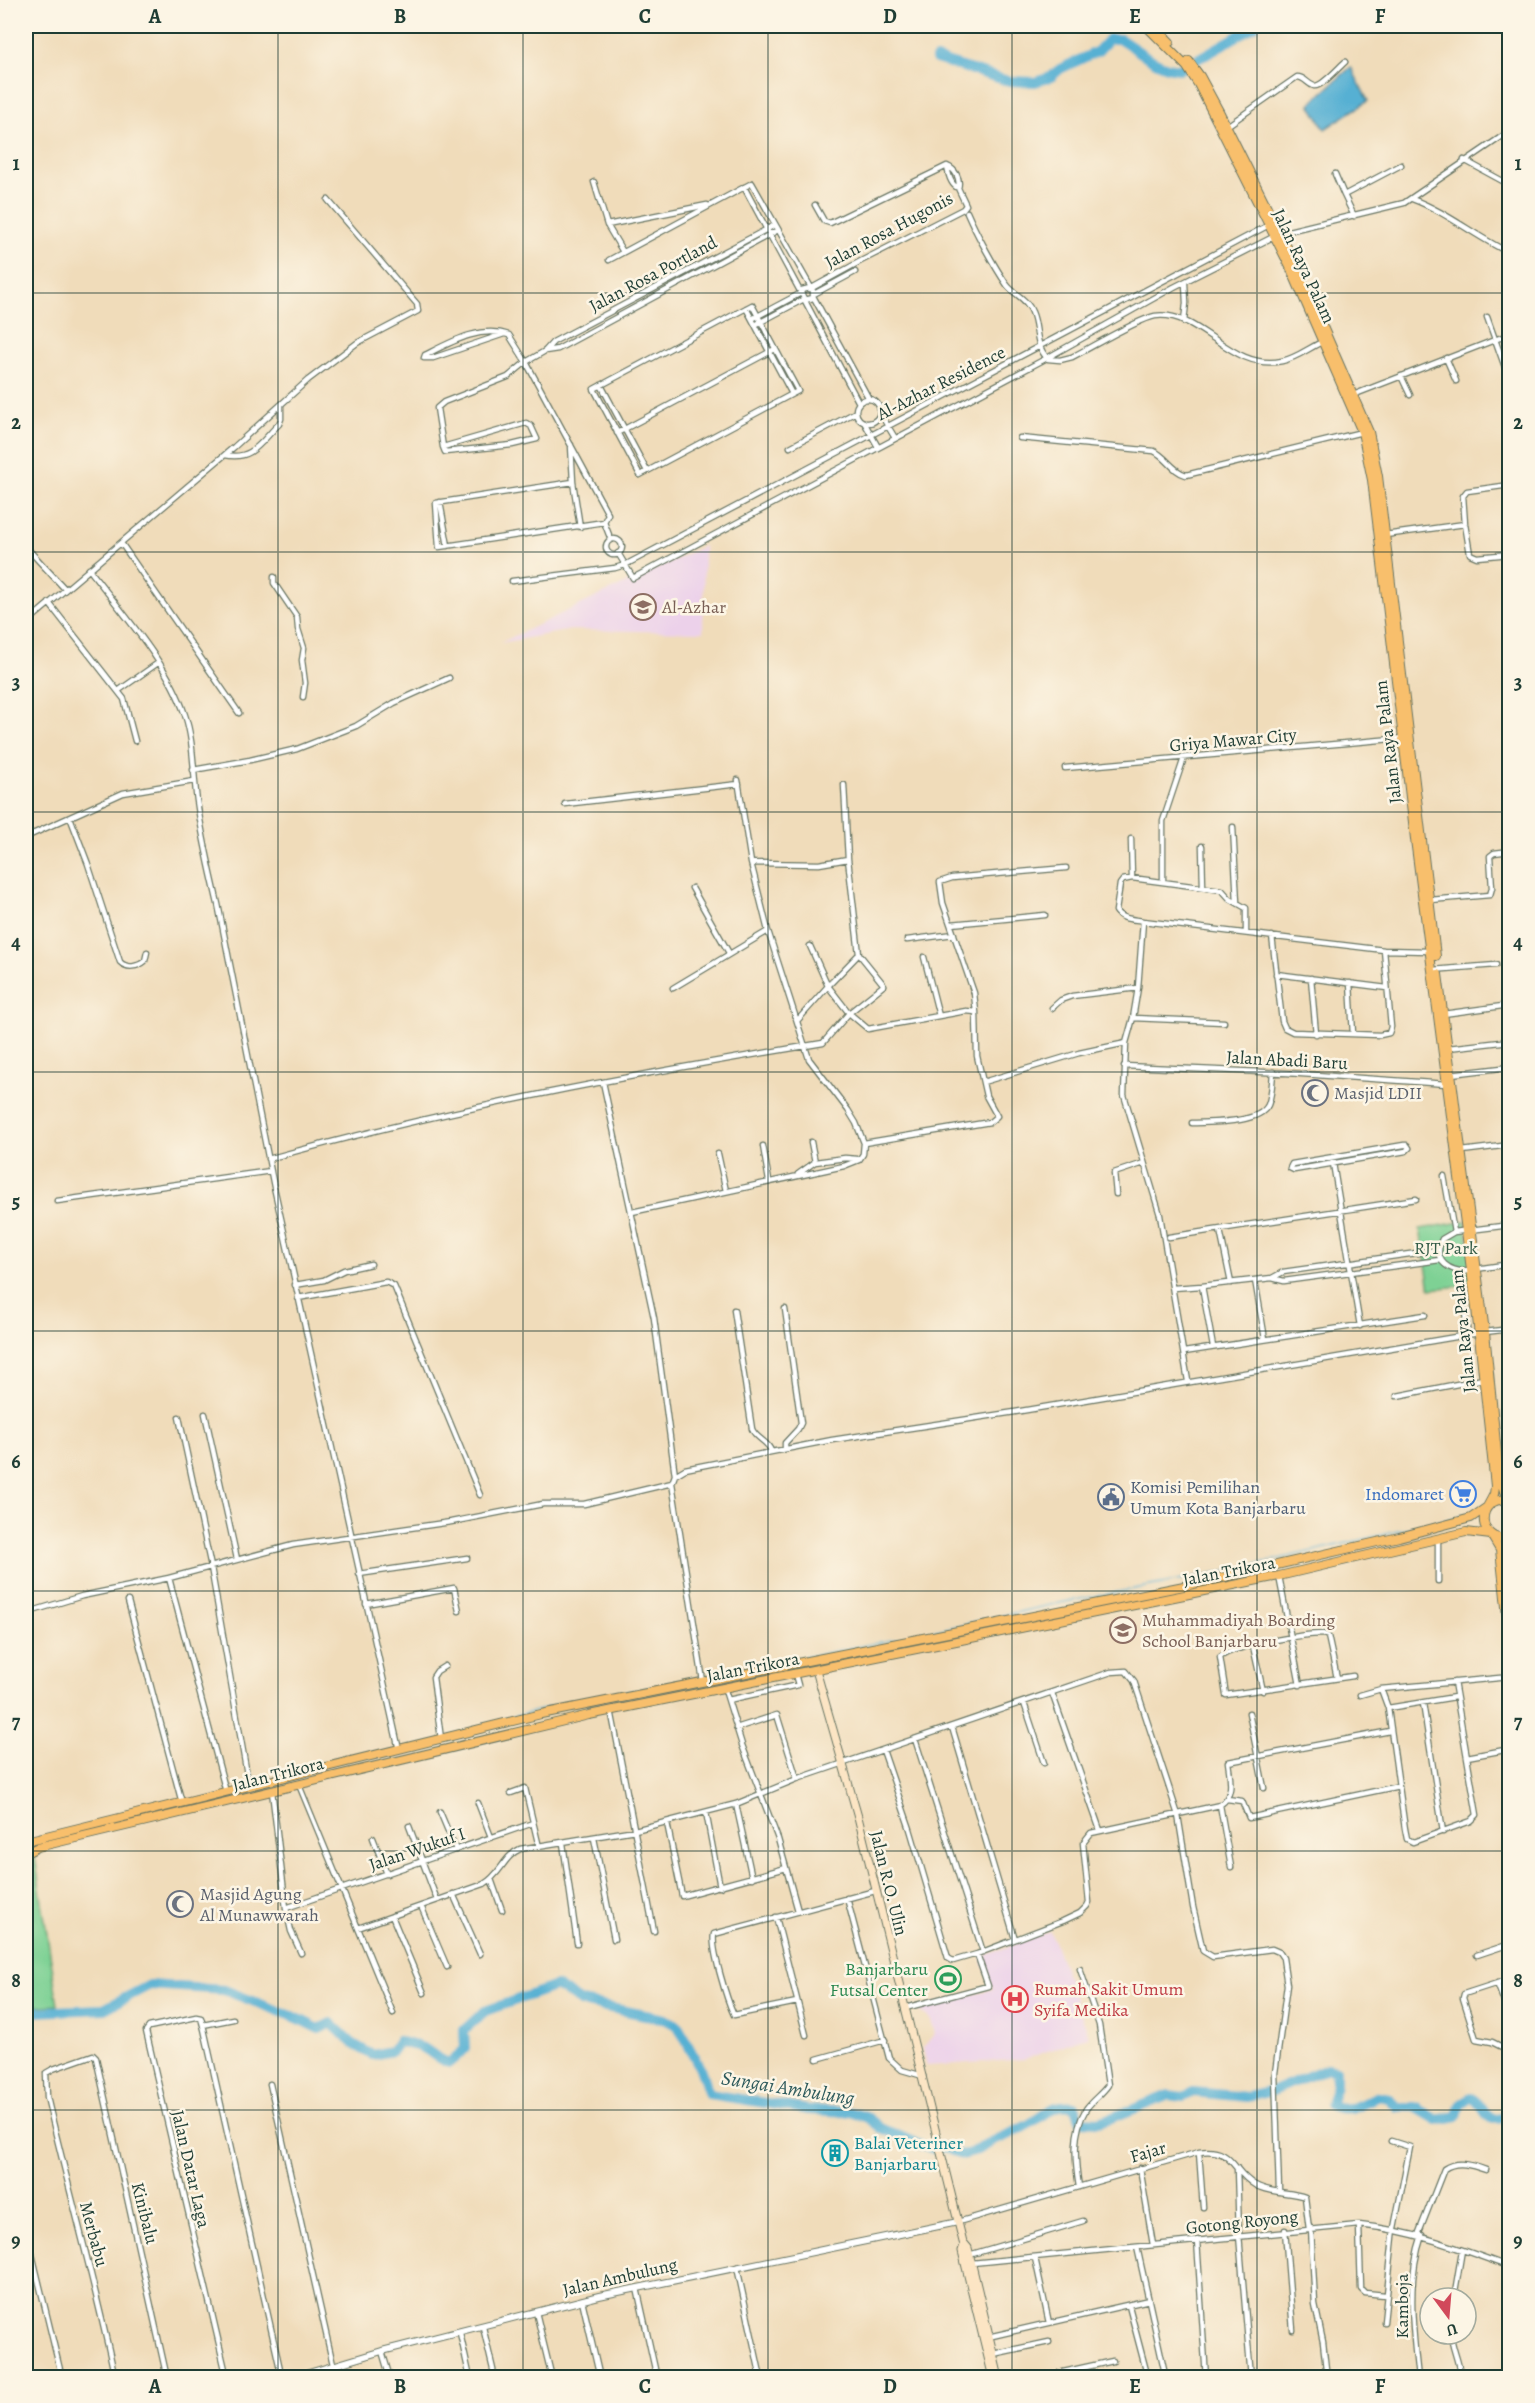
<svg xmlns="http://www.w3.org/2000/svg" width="1535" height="2403" viewBox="0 0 1535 2403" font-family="Alegreya,serif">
  <rect width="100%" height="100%" fill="#fcf5e5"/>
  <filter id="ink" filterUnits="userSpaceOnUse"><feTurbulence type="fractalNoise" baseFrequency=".0167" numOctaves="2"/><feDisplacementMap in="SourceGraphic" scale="12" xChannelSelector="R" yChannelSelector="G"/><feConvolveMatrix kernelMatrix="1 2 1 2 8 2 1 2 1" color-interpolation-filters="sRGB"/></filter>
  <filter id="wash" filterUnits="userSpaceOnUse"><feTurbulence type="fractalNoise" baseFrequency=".008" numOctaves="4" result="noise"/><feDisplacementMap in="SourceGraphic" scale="24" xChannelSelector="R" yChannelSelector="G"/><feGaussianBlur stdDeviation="1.35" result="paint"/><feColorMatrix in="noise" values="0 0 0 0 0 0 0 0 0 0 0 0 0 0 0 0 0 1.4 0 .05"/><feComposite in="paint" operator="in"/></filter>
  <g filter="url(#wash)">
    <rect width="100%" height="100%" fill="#f0dcba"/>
    <path fill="#ecd1ea" d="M704,546l-1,86 -133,-2 -70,13z
      M1050,1931l39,105 -64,23 -98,7 -4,-18 12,-15 -5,-15 -15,-9 78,-20 -12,-32z"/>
    <path fill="#7ed194" stroke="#4e8764" stroke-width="1.5" d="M1466,1221l8,64 -44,4 -10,-60z
      M35,1857l23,148 -32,2v-148z"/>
    <path fill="#56b0d3" stroke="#3a7684" stroke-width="1.5" d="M1351,67l17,34 -43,28 -15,-25z"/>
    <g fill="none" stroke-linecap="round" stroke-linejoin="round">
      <path stroke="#56b0d3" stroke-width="1.5" d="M705,1677l202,-40 152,-34 156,-29 252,-59
        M502,1720l50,-13 148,-29"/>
      <path stroke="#56b0d3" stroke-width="10" d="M936,59l72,22 27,1 16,-5 9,-8 38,-18 11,-12h11c19,11 38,30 60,30l75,-43
        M32,2012l72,-3 46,-24 74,5 73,28 22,11 12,-6 21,20 20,12 20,-4 7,-10c8,4 18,4 24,7 9,4 13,11 26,15l16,-14 -1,-19 21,-19 71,-25 25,16 84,17 13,7 22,42 9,26 100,16 42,2 17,6 13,10 49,21 17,-2c3,2 7,6 11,7 12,3 24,-8 34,-12 14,-7 29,-12 42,-21 16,-10 19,-18 41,-15l6,15 17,1 13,-4 58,-23 15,2 9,-5 54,5 26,-6 54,-23 9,2v15l-6,20c22,9 30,-2 49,-9l10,2 8,9h18l22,13 20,-4 3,-11 11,-8c20,11 8,29 39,19"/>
    </g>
  </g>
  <g filter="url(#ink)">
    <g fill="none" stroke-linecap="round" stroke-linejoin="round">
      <defs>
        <path id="minor" d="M1227,126l70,-49c8,0 10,7 17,9 8,1 25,-19 31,-24
          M1464,160l46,25
          M947,166c1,7 4,19 11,22
          M1335,174l9,21
          M594,182l13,43 16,27
          M744,187l57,106 -49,26
          M1412,199c35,13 64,38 98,54
          M967,212c9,21 27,54 40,73 8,10 20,14 25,27 7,16 2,33 16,47l12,1 12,-3c18,-9 66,-38 83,-41 46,-6 75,56 127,45 15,-3 28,-14 42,-20
          M1354,216l-10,-21 57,-30
          M607,225l100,-20
          M1280,233l124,-30 106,-72
          M609,260l143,-77 61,108v7l-8,2 -4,-7 1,-3 8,-2
          M810,289l51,-28 102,-52 3,-4 -8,-17c3,-9 -3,-19 -11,-22l-117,57 -6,-2 -9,-16
          M814,294l41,-22
          M813,296l56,103
          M752,305l46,86 -158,84 -46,-86z
          M746,308l46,86
          M1487,317l19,53
          M1184,322l2,-19 -1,-20
          M755,325l49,-26 55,104
          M545,351l13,-2 220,-119
          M424,358l1,-3c26,-13 55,-30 84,-20l17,27 82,152 -4,8 -165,25 -3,-44 137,-21
          M424,358h9l71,-24
          M1446,358l10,23
          M1401,376l9,19
          M601,385l46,86
          M1353,395l157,-61
          M856 411a12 12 0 1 1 24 0a12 12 0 1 1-24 0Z
          M880,413l15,25
          M864,422l14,25
          M617,433l158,-84
          M1020,438l134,13c13,6 18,20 32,24l176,-43
          M571,445l2,37 7,45
          M443,447l83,-24 5,3 6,13 -25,6 -67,7 -2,-5 -6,-39 7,-6 64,-25 18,-15 19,-11 8,-9 222,-117
          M790,447l66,-35
          M225,455c28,6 36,-14 54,-31l2,-5v-14
          M1510,485l-43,6 -4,5 2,28 5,30 7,3 33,-3
          M440,502l8,44
          M604,522l7,18
          M1385,535l80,-11
          M606 547a8 8 0 1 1 16 0a8 8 0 1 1-16 0Z
          M121,543l118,170
          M26,547l39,42
          M618,553l15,25 414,-220 127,-71 101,-51
          M89,569c33,44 79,94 96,146 9,26 8,58 12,86 5,35 13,69 21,103l56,283 125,563
          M274,577v6l23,34 1,12 6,19 -2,12 3,23 -2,14
          M512,581l103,-13 10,-3 644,-340
          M49,603l75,96 11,42
          M26,623l208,-176 74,-67 49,-37 61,-32 -1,-7 -89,-104
          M118,691l40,-28
          M1065,768l338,-30
          M193,770l57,-10 47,-11 59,-23 38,-23 55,-25
          M565,804l174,-20
          M70,817l18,47 32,98c7,7 18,5 25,-1l2,-9
          M1233,827l4,75
          M26,837l97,-44 71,-12
          M1131,839l1,39
          M1202,846l1,41
          M751,863l68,1 29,-5
          M1163,882v-61l21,-63
          M692,888l37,65
          M1430,900l60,-5 2,-7 -2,-32 4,-3 16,-2
          M1143,921l-5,67 -5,30 -7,25 -2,52 36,120 28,166
          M951,924l94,-9
          M1246,933v-25l-16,-9 -8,-9 -90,-12 -9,2 -3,4 -4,27c5,9 18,8 27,10l241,29 46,1
          M1272,936l10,85 3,7 8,4 87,3 9,-2 2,-6 -7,-77
          M907,940l47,-6
          M859,954l-31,32 21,27 19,16 98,-18 10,1 1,44 9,40 11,20 -7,6 -126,21
          M924,957l15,59
          M1432,970l64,-5
          M1276,974l111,14
          M1311,978l5,56
          M1350,983l3,51
          M673,988l95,-57
          M26,1004l5,14
          M1052,1008l9,-8 11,-4 66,-8
          M976,1012l-2,-19 -31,-90 -3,-21 12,-4 114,-10
          M1443,1014l67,-9
          M1133,1018l91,4
          M797,1021l31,-35 -18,-40
          M1448,1048l62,-7
          M1124,1066l163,7 160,11
          M1451,1074l59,-7
          M603,1082l51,236 21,157 -3,8 31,198
          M983,1082l96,-29 47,-10
          M1507,1100l3,19
          M1192,1123c19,-1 67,1 76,-18 4,-10 4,-22 5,-33
          M763,1146l6,35
          M1462,1151l48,-6
          M718,1154l8,37
          M1332,1157l28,169
          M268,1159c182,-51 369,-85 555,-116l26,-30 35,-28 -25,-31 -11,-95 -4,-74
          M815,1162l30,-4 12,1
          M1290,1168l2,-4 112,-19h3l2,3
          M1290,1168l4,2 112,-19 3,-3
          M798,1174l17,-12 -4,-20
          M1444,1176l10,56
          M1116,1194l-2,-21 30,-10
          M57,1201l214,-30
          M632,1212l212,-46 15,-6 4,-6 1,-11 -8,-20 -8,-13 -39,-51 -41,-128 -17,-68 -13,-83
          M1220,1230l11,53
          M1169,1237l247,-38
          M1476,1269l34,-5
          M1471,1271c-20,2 -40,-9 -29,-32l12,-7 56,-7
          M1459,1272l9,63
          M1272,1278l12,3 156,-21
          M1255,1280l10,59
          M295,1285l29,-5 20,-10 27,-6
          M1173,1288l29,-2
          M298,1298l88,-16 8,4 86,209
          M785,1309l16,114 -3,6 -13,14v6
          M734,1310l18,119c4,10 16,12 19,22
          M1485,1332l25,-3
          M1213,1347l-11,-61 70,-8 11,-6 155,-22
          M1184,1352l241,-37
          M1397,1396l86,-17
          M205,1414l32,145
          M179,1417l32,150 38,219
          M675,1475l10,-6 147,-29 183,-28 464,-79
          M1438,1538v43
          M359,1574l108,-16
          M1279,1576l21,109
          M169,1578l57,214
          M128,1601l54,202
          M366,1604l88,-16 5,23
          M26,1613l56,-17 87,-18 124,-33 158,-23 92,-18h41l88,-21
          M1253,1646l10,45
          M1337,1678l-9,-42 -5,-2c-20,0 -89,12 -103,23l6,38 127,-19
          M724,1687l18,58 36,94 20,72
          M1381,1689l129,-12
          M1052,1693l48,137
          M1360,1695l21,-6 7,19 17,121 2,10 6,3 58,-21 6,-6 -23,-133
          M728,1700l70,-15 -3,-11
          M1024,1703l20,60
          M1423,1703l20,129
          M1388,1708l67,-11
          M611,1710l43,221
          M1249,1713l15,75
          M952,1727l63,212
          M736,1728l41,-13 20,64
          M441,1739l-8,-62 4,-6 8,-5
          M915,1739l68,213
          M883,1750l27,79 38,129 5,3 24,-7 86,-33 17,-8 7,-7 2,-4 -6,-59 8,-10 129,-28c15,-10 10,-27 8,-43l162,-31
          M1467,1757l43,-8
          M299,1785l94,228
          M272,1791l14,117 5,23 10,22
          M511,1793l14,-5 14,59
          M1227,1799l15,2 7,17 150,-32
          M478,1803l13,34
          M736,1804l16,74
          M1220,1805l11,62
          M440,1812l16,38
          M706,1812l14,75
          M667,1823l15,73 104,-28
          M409,1826l28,74
          M373,1838l14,36
          M594,1838l20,101
          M563,1843l14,100
          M491,1879l11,31
          M453,1894l27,60
          M847,1898l42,160 13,12 21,6
          M421,1906l26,61
          M286,1908l247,-85
          M392,1916l32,77
          M776,1917l30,118
          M358,1928l126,-44c17,-10 20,-28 36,-35l115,-19 101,-26 61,-25 314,-107 15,-1 8,10 44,134 15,92 10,44 10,6 59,-8 7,3 4,6 4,27 -12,88 4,117
          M1477,1955l33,-11
          M1510,1979l-40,13 -6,2 -1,4 13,41 16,3 18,9
          M1497,1983l13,35
          M797,2002l-63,13c-7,-15 -23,-66 -20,-81l161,-43
          M905,2008l83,-22 -11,-32
          M203,2025l30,-6
          M817,2059l68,-19
          M270,2084l66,294
          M1199,2152l4,55
          M1140,2168l13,77
          M1237,2168l2,67 12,143
          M1079,2187c-4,-25 -7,-55 7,-78 6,-9 16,-15 22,-24l-9,-60 -19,-56
          M958,2222l241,-70c35,-5 32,19 56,33 13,8 36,7 50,12l4,32
          M1359,2225l2,64 4,4 20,2
          M1311,2228l4,76 8,38 4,36
          M26,2229l36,149
          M1285,2230l8,100
          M1418,2235l26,-66c13,-9 28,-4 42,1
          M1197,2240l9,138
          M1137,2247l29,131
          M969,2255l114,-34
          M1035,2258l14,65
          M972,2263l387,-38c55,6 99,23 151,42
          M737,2267l24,111
          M637,2288l20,90
          M1454,2298l8,-48
          M582,2300l18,78
          M1129,2306l19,72
          M536,2312l16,66
          M1384,2322l10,-94 16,-81 -19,-6
          M483,2327l12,51
          M460,2333l10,45
          M1451,2334c0,14 11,32 8,44
          M988,2337l161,-37
          M382,2351l8,27
          M993,2354l56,-12
          M115,2378c-20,-95 -46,-187 -68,-281l-1,-24 7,-4 40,-14 3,3 71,320
          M227,2378l-81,-347 3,-4 47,-10 5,1 3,11 78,349
          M1036,2378l77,-17
          M1418,2378c-5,-47 -12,-97 4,-143"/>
        <path id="tertiary" d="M292,2378l90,-27 217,-55 359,-74"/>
        <path id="secondary" d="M816,1670l42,147 105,425 5,6 31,130
          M964,2245l-2,6 31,127"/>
        <path id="primary" d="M1154,26l16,16
          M1189,61l11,15 20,37 76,152 73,167 9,44 58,480
          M1438,974l47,358 14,142 5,17 6,6
          M1510,1500c-35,-6 -35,44 0,38
          M1510,1550v22
          M26,1841l515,-127 648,-129 210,-48 72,-19 16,-11 7,-13 1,-8 -19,-178 -60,-461 -44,-367 -10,-48 -72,-165 -92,-183 -11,-17 -41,-41
          M26,1853l12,-6 551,-132 690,-139 187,-44 25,3 9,15 10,95"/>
      </defs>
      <use href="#minor" stroke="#687563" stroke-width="7"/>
      <use href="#tertiary" stroke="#687563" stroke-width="8"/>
      <use href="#secondary" stroke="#687563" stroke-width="9"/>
      <use href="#primary" stroke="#687563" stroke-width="10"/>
      <use href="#minor" stroke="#fff" stroke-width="4.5"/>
      <use href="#tertiary" stroke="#fff" stroke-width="6"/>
      <use href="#secondary" stroke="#fce5c4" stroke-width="7"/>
      <use href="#primary" stroke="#f8bf6c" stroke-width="8"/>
    </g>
  </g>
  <path fill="none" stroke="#1f3d34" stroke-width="1.5" stroke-opacity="0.55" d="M278,26v2352M523,26v2352M768,26v2352M1012,26v2352M1257,26v2352M26,293h1484M26,552h1484M26,812h1484M26,1072h1484M26,1331h1484M26,1591h1484M26,1851h1484M26,2110h1484"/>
  <defs>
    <symbol id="school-ring" viewBox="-11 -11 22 22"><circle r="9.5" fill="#fcf5e5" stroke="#8d6e63" stroke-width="1.5"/><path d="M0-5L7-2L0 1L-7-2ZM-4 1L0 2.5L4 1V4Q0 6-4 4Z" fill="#8d6e63"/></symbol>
    <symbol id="mosque-ring" viewBox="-11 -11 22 22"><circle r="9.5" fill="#fcf5e5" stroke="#6b7280" stroke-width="1.5"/><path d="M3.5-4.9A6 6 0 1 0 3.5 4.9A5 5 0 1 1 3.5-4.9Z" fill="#6b7280"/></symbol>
    <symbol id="supermarket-ring" viewBox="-11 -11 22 22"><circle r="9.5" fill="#fcf5e5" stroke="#3f7fe0" stroke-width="1.5"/><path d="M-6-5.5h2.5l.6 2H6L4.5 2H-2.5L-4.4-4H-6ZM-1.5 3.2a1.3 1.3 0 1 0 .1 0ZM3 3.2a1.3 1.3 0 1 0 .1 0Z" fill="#3f7fe0"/></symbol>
    <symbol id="civic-ring" viewBox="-11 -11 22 22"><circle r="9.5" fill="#fcf5e5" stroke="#5c6f8a" stroke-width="1.5"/><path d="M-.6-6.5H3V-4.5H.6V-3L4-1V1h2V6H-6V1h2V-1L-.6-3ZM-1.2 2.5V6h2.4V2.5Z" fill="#5c6f8a"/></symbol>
    <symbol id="stadium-ring" viewBox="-11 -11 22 22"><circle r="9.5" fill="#fcf5e5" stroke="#2e9e5b" stroke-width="1.5"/><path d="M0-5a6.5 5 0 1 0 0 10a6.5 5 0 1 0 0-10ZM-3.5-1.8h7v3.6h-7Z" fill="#2e9e5b"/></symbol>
    <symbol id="hospital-ring" viewBox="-11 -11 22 22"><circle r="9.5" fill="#fcf5e5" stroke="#e0444e" stroke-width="1.5"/><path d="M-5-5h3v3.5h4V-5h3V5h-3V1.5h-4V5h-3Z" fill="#e0444e"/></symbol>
    <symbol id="building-ring" viewBox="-11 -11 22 22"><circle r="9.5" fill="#fcf5e5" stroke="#0f9aa8" stroke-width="1.5"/><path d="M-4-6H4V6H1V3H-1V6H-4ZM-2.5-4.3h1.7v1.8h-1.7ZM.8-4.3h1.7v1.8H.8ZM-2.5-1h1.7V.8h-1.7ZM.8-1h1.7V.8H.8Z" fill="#0f9aa8"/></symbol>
  </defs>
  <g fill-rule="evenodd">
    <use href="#school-ring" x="628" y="592" width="30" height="30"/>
    <use href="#mosque-ring" x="1300" y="1078" width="30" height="30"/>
    <use href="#supermarket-ring" x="1448" y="1479" width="30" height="30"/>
    <use href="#civic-ring" x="1096" y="1482" width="30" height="30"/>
    <use href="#school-ring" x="1108" y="1615" width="30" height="30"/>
    <use href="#mosque-ring" x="165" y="1889" width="30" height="30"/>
    <use href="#stadium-ring" x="933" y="1964" width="30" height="30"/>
    <use href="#hospital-ring" x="1000" y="1984" width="30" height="30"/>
    <use href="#building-ring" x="820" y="2138" width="30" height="30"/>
  </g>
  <g text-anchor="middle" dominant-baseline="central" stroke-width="5" stroke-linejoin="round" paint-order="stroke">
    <g font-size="18" fill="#1f3d34" stroke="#fcf5e5">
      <text transform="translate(889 230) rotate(-28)">Jalan Rosa Hugonis</text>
      <text transform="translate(1304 266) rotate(65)">Jalan Raya Palam</text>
      <text transform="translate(653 274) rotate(-28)">Jalan Rosa Portland</text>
      <text transform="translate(941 383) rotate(-27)">Al-Azhar Residence</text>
      <text transform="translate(1233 740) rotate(-5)">Griya Mawar City</text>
      <text transform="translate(1388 742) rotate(-97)">Jalan Raya Palam</text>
      <text transform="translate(1287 1060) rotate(3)">Jalan Abadi Baru</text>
      <text transform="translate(1463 1331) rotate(-96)">Jalan Raya Palam</text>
      <text transform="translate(1229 1571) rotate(-11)">Jalan Trikora</text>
      <text transform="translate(753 1667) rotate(-11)">Jalan Trikora</text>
      <text transform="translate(278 1774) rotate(-14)">Jalan Trikora</text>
      <text transform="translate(417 1849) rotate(-19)">Jalan Wukuf I</text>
      <text transform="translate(889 1883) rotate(76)">Jalan R.O. Ulin</text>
      <text transform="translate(1148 2152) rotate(-16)">Fajar</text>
      <text transform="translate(191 2169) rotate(77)">Jalan Datar Laga</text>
      <text transform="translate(145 2213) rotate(76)">Kinibalu</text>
      <text transform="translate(1242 2222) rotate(-6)">Gotong Royong</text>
      <text transform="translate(94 2234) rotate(75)">Merbabu</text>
      <text transform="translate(620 2277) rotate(-13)">Jalan Ambulung</text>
      <text transform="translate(1402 2306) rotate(-90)">Kamboja</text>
    </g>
    <g font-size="18" fill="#785e54" stroke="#fcf5e5" text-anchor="start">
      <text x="662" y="607">Al-Azhar</text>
      <text x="1142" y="1620">Muhammadiyah Boarding<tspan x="1142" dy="21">School Banjarbaru</tspan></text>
    </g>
    <g font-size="18" fill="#5b616d" stroke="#fcf5e5" text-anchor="start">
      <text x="1334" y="1093">Masjid LDII</text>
      <text x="200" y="1894">Masjid Agung<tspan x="200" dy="21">Al Munawwarah</tspan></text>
    </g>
    <g font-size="18" fill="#325b47" stroke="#fcf5e5">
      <text x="1446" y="1248">RJT Park</text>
    </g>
    <g font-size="18" fill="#4e5e75" stroke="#fcf5e5" text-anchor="start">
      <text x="1130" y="1487">Komisi Pemilihan<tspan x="1130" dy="21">Umum Kota Banjarbaru</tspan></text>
    </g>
    <g font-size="18" fill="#366cbe" stroke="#fcf5e5" text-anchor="end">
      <text x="1444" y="1494">Indomaret</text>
    </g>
    <g font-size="18" fill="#27864d" stroke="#fcf5e5" text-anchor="end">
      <text x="928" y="1969">Banjarbaru<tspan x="928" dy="21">Futsal Center</tspan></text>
    </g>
    <g font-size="18" fill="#be3a42" stroke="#fcf5e5" text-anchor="start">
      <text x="1034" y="1989">Rumah Sakit Umum<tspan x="1034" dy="21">Syifa Medika</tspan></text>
    </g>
    <g font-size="18" fill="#0d838f" stroke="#fcf5e5" text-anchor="start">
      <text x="854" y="2143">Balai Veteriner<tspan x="854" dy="21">Banjarbaru</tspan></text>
    </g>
    <g font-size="20" font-style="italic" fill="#2d5a5c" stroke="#fcf5e5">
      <text transform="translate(788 2088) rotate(9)">Sungai Ambulung</text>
    </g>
  </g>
  <rect width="1535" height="2403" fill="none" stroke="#fcf5e5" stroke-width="66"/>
  <g transform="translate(1448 2316) rotate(164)"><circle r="28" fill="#fcf5e5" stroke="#a4ab9e" stroke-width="1.5"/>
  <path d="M0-4.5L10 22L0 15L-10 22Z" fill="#d1495b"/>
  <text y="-9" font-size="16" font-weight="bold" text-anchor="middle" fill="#1f3d34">U</text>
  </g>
  <rect x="33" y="33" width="1469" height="2337" fill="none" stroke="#1f3d34" stroke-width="2"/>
  <g font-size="20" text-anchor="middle" font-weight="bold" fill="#1f3d34">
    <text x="155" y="23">A</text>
    <text x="400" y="23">B</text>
    <text x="645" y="23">C</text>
    <text x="890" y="23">D</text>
    <text x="1135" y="23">E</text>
    <text x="1380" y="23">F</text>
    <text x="16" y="170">1</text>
    <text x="1518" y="170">1</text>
    <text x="16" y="429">2</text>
    <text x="1518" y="429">2</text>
    <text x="16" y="689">3</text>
    <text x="1518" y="689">3</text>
    <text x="16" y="949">4</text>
    <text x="1518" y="949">4</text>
    <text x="16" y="1208">5</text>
    <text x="1518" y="1208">5</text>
    <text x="16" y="1468">6</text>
    <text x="1518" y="1468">6</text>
    <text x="16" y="1728">7</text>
    <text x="1518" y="1728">7</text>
    <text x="16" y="1987">8</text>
    <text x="1518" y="1987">8</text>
    <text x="16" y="2247">9</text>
    <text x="1518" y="2247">9</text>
    <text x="155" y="2393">A</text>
    <text x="400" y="2393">B</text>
    <text x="645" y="2393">C</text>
    <text x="890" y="2393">D</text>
    <text x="1135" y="2393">E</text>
    <text x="1380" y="2393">F</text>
  </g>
</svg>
